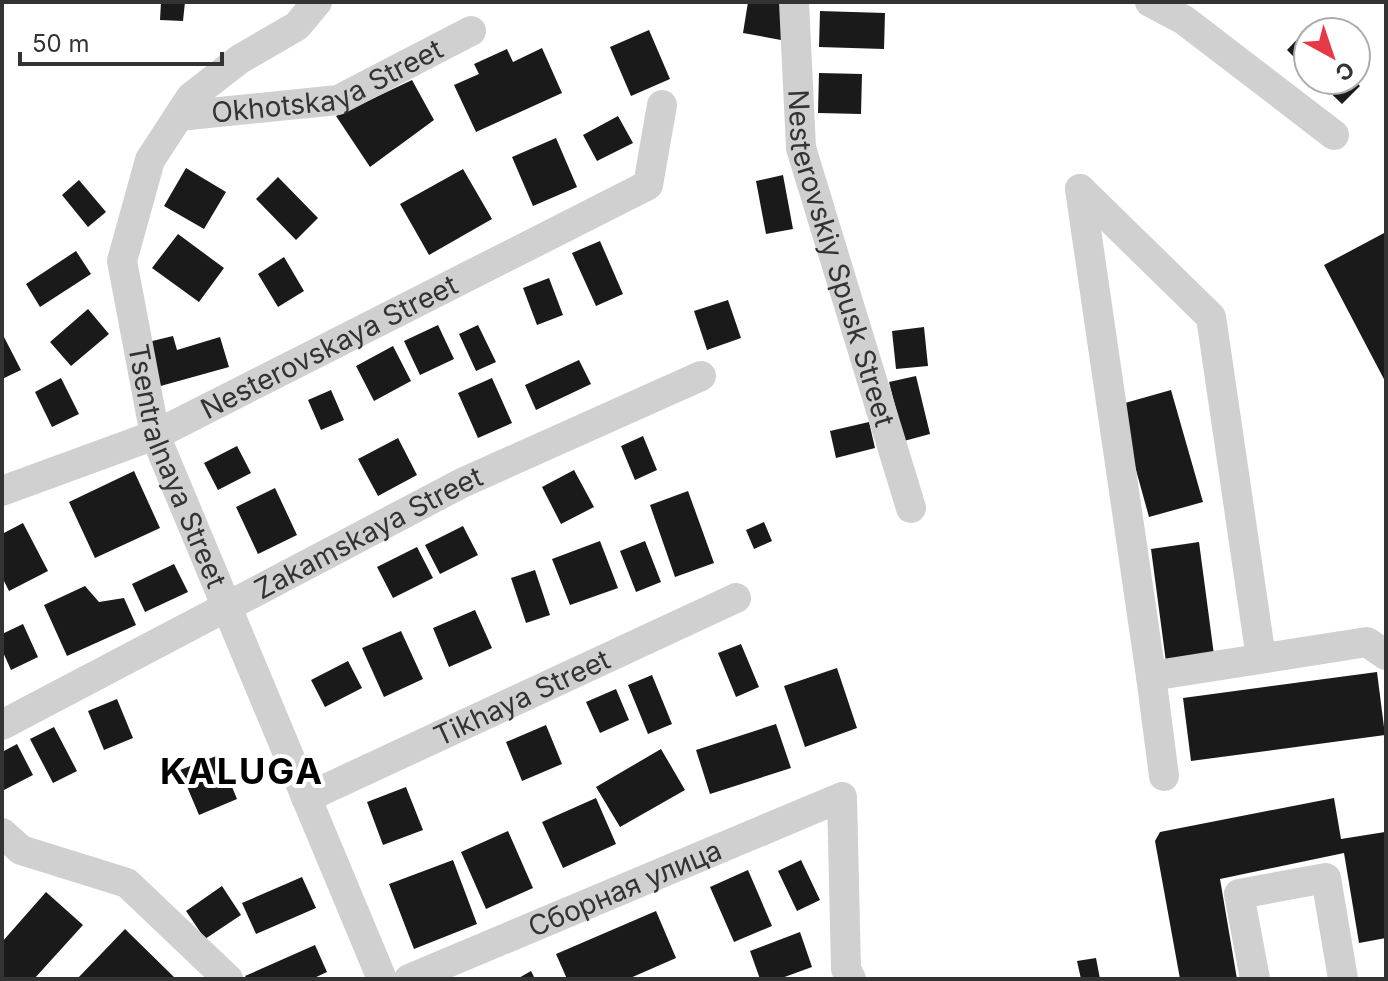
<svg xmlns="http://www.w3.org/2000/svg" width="1388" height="981" viewBox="0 0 1388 981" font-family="Inter,sans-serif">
  <rect width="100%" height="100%" fill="#fff"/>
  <path fill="#1a1a1a" d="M161,2h24l-2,19 -23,-1z
    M748,2h41l-8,38 -38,-7z
    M820,11l65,2 -1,36 -65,-2z
    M649,30l21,49 -39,17 -21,-49z
    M1305,31l3,3v37l-21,-21z
    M542,48l20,45 -86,39 -22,-47 25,-11 -5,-10 33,-15 6,13z
    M819,73l43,1 -1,40 -43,-1z
    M412,80l22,40 -64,47 -34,-51z
    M1317,80h37l6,6 -18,18z
    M618,116l15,27 -36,18 -14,-26z
    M556,138l21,49 -44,19 -21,-49z
    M186,168l40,24 -22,37 -40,-23z
    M463,169l29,50 -63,36 -29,-51z
    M783,175l10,54 -27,5 -10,-53z
    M278,177l40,41 -22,22 -40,-41z
    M79,180l27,32 -18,15 -26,-32z
    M1386,232v151l-62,-118z
    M178,234l46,34 -25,34 -47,-34z
    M600,241l23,53 -27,12 -24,-53z
    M76,251l15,23 -51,33 -14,-23z
    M284,257l20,34 -26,16 -20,-33z
    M549,278l14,37 -26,10 -14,-37z
    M728,300l13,38 -34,12 -13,-39z
    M88,309l21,25 -38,32 -21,-24z
    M438,325l16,34 -34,16 -16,-34z
    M478,325l18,37 -20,9 -17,-37z
    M924,327l4,39 -32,3 -4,-38z
    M173,336l4,14 43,-13 9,30 -72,20 -13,-44z
    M4,337l17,33 -19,9v-41z
    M393,346l18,35 -37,20 -18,-35z
    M579,360l12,24 -55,26 -11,-25z
    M916,376l14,58 -26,7 -15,-59z
    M61,378l18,36 -27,13 -17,-35z
    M492,378l20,45 -34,15 -20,-45z
    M331,390l13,30 -23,10 -13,-30z
    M1171,390l32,112 -54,15 -31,-112z
    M869,422l6,26 -39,10 -6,-27z
    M643,436l14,34 -22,10 -14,-34z
    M398,438l19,37 -39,21 -20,-37z
    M237,446l14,27 -33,17 -14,-27z
    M574,470l20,37 -33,17 -19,-37z
    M134,471l26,57 -65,30 -26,-56z
    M275,488l22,47 -39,19 -22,-47z
    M688,491l26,72 -39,14 -25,-72z
    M764,522l8,19 -18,8 -8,-19z
    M23,523l25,48 -39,20 -7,-14v-43z
    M463,526l15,29 -38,19 -15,-29z
    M600,541l18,47 -48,17 -18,-46z
    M645,541l16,41 -25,10 -16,-41z
    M1199,542l15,113 -48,7 -15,-113z
    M417,547l16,31 -40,20 -16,-31z
    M174,564l14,28 -43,20 -13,-28z
    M535,570l15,45 -24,8 -15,-45z
    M85,586l14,16 25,-4 12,27 -69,31 -23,-51z
    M475,610l17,38 -43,19 -16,-39z
    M23,624l15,33 -27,13 -9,-20v-16z
    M401,631l22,48 -39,18 -22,-49z
    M741,644l18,43 -23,10 -18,-44z
    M348,661l14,27 -37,19 -14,-27z
    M837,668l20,60 -52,19 -21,-61z
    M1377,672l8,63 -194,26 -8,-63z
    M652,675l20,49 -24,10 -20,-49z
    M616,689l13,31 -29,13 -14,-31z
    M117,699l16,39 -29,12 -16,-39z
    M776,724l15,44 -81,26 -14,-44z
    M546,725l16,39 -40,17 -16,-39z
    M54,727l23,44 -24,12 -23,-44z
    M17,744l16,31 -31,16v-39z
    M661,749l24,41 -65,37 -24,-40z
    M219,755l18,44 -38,16 -19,-45z
    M406,787l17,43 -40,15 -16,-43z
    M596,798l20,46 -53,24 -21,-46z
    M1334,798l7,41 44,-7 1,106 -27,5 -15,-90 -124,26 17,100h-57l-25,-138 5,-9z
    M508,831l25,57 -47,21 -25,-57z
    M453,860l24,64 -63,25 -25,-65z
    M801,860l19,40 -23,11 -19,-40z
    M748,870l24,56 -38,16 -24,-55z
    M302,877l14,31 -60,26 -14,-31z
    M222,886l19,29 -36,24 -19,-28z
    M46,892l37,33 -49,54h-32v-37z
    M656,911l20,47 -48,21h-61l-11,-25z
    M125,929l51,50h-99z
    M800,932l12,35 -33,12h-19l-10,-28z
    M315,945l12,27 -15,7h-65l-2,-3z
    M1096,958l4,21h-19l-4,-18z
    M531,971l4,8h-18z"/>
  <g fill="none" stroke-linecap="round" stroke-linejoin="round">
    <g stroke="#d0d0d0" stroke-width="30">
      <path id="s1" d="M317,2l-20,24 -57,33 -49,38 -41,63 -28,101 33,174 227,544"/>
      <path id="s2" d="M794,2l7,146 110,360"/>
      <path d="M1150,2l34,18 150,115"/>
      <path id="s3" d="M179,116l159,-16 133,-69"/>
      <path d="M1080,189l71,487 216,-34 19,13"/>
      <path d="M1080,189l131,128 50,341"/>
      <path id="s4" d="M2,491l153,-56 493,-250 14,-80"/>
      <path d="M1151,676l13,100"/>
      <path id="s5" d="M2,725l460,-242 239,-107"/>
      <path id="s6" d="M306,798l430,-200"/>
      <path d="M2,833l19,17 106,33 101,96"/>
      <path id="s7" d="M409,979l433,-182 4,172 5,10"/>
      <path d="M1255,979l-16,-85 87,-16 17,101"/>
    </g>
  </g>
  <g text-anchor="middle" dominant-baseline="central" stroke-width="8" stroke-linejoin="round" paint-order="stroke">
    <g font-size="28" fill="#333" stroke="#fff">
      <text stroke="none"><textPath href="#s3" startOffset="154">Okhotskaya Street</textPath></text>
      <text stroke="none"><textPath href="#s2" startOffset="262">Nesterovskiy Spusk Street</textPath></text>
      <text stroke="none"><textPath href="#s4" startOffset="358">Nesterovskaya Street</textPath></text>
      <text stroke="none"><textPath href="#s1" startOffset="552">Tsentralnaya Street</textPath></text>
      <text stroke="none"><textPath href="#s5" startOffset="414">Zakamskaya Street</textPath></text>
      <text stroke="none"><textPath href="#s6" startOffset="238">Tikhaya Street</textPath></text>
      <text stroke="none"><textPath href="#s7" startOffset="234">Сборная улица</textPath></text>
    </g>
    <g font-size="36" font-weight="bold" letter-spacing="2" fill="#000" stroke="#fff">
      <text x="242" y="771">KALUGA</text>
    </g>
  </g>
  <rect width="1388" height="981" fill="none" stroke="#333333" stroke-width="8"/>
  <g transform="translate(1332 56) rotate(140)"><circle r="38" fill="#ffffff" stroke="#adadad" stroke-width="2"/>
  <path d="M0-6L14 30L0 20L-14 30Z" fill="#e63946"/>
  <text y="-12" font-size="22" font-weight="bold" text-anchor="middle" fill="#333333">С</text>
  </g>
  <path d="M20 52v12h202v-12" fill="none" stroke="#333333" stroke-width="4"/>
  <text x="32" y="52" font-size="24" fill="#333333" stroke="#ffffff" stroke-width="6" paint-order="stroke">50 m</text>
</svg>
